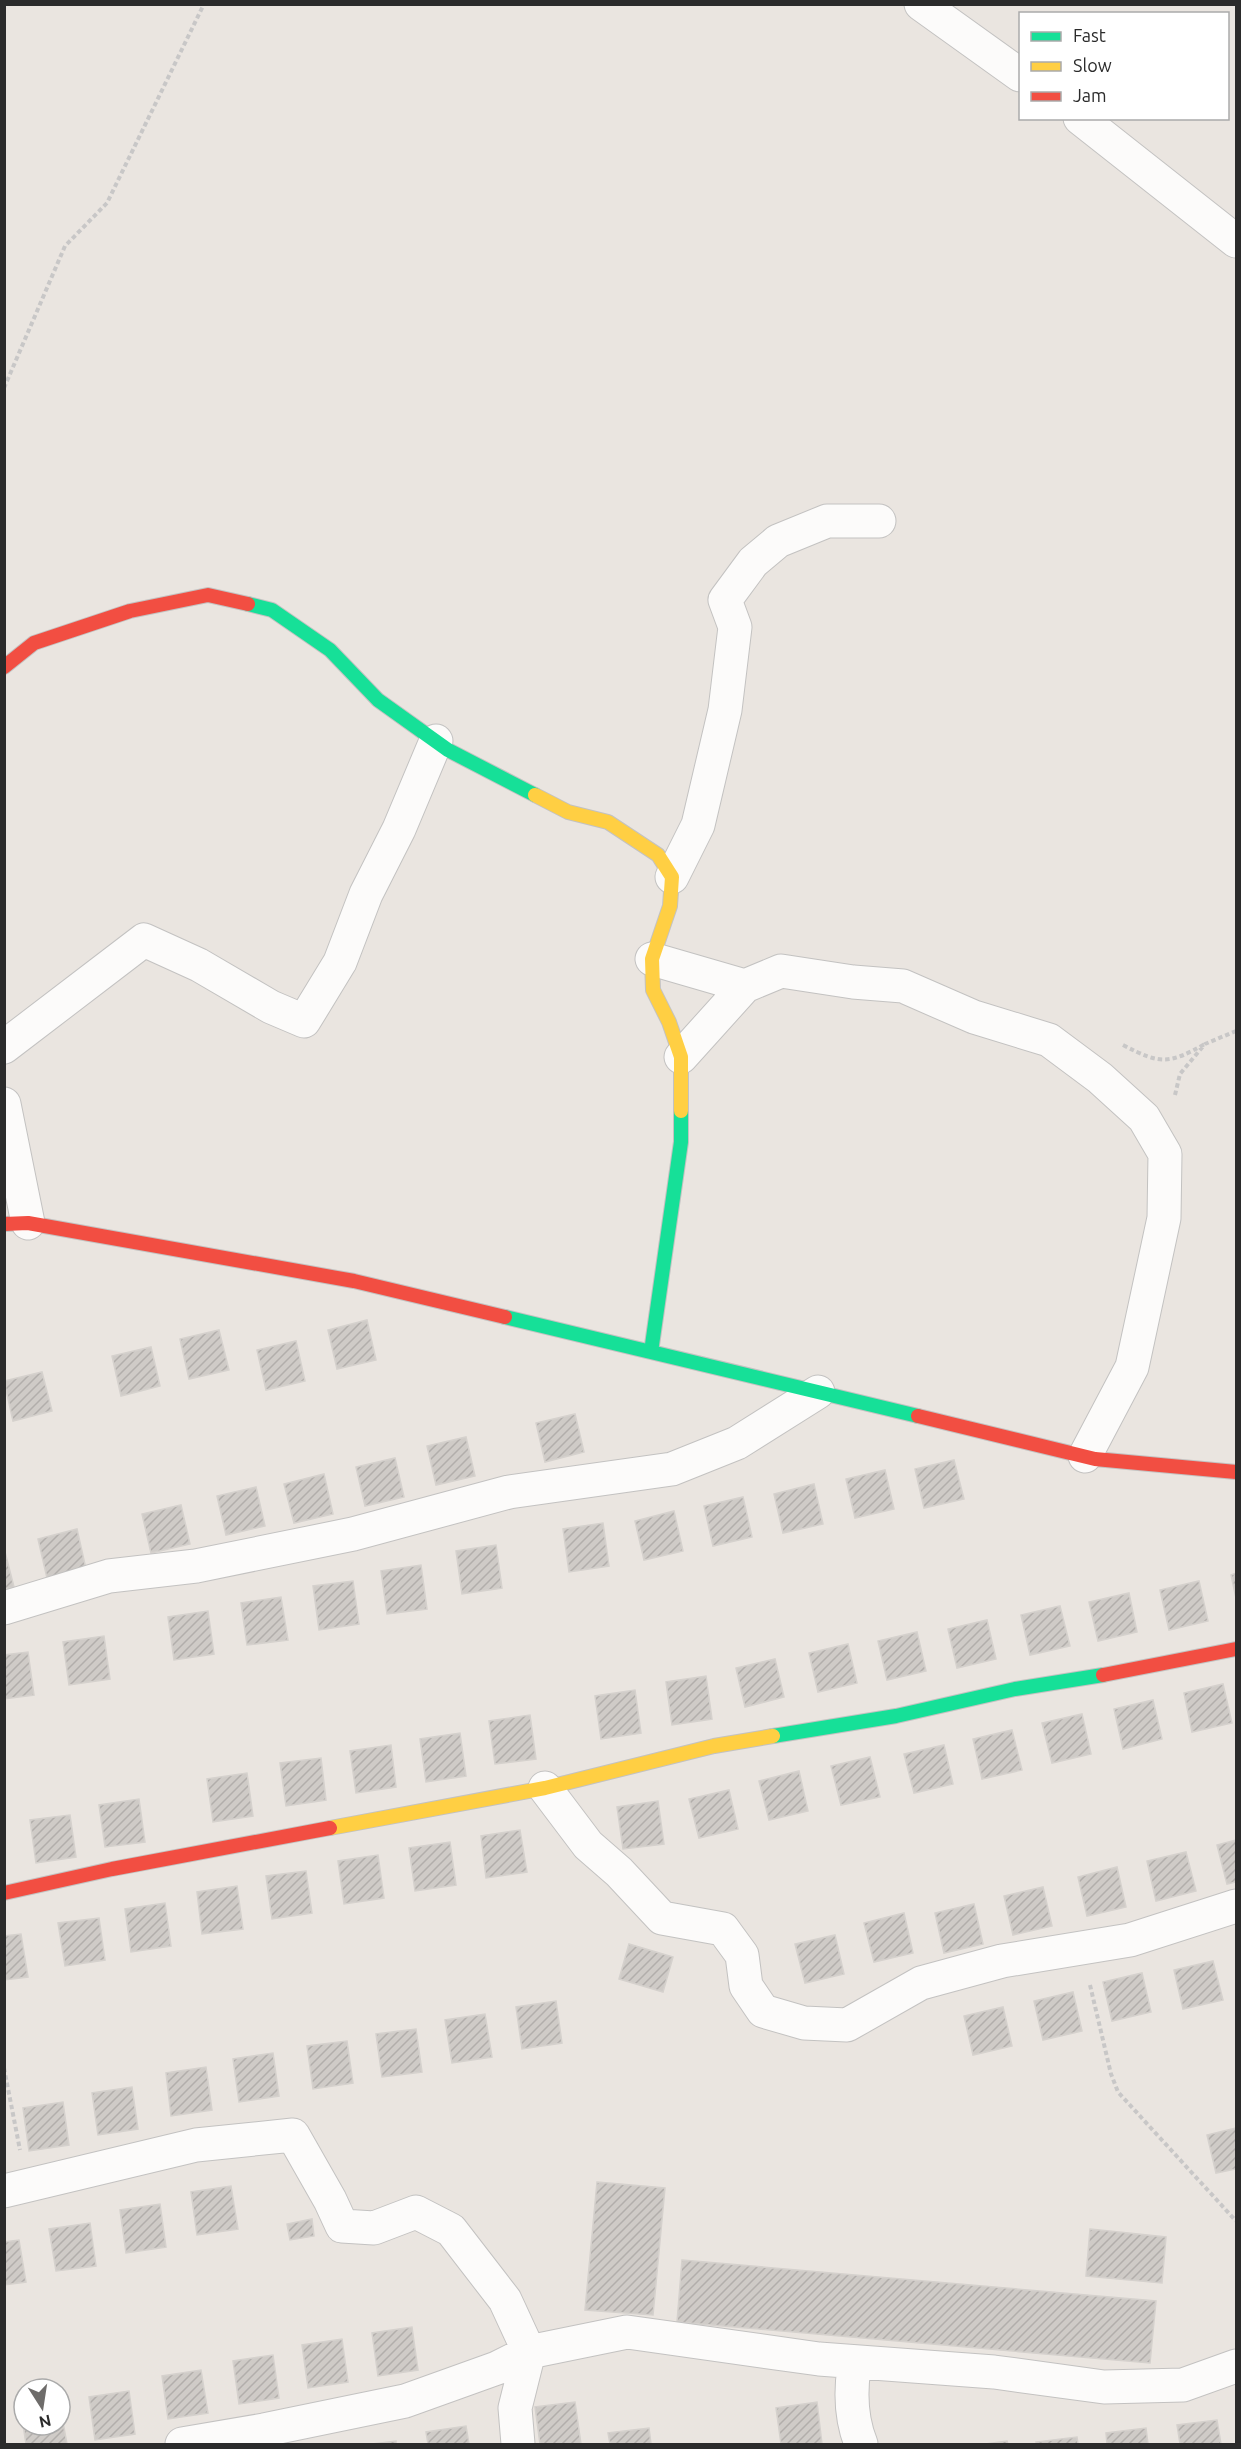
<svg xmlns="http://www.w3.org/2000/svg" width="1241" height="2449" viewBox="0 0 1241 2449" font-family="Ubuntu,sans-serif">
  <defs>
    <pattern id="building-hatch" width="6" height="6" patternUnits="userSpaceOnUse" patternTransform="scale(1.5)"><rect width="6" height="6" fill="#cfcbc7"/><path d="M-1 1l2-2M0 6l6-6M5 7l2-2" fill="none" stroke="#b2aeab"/></pattern>
  </defs>
  <rect width="100%" height="100%" fill="#eae5e0"/>
  <path fill="url(#building-hatch)" stroke="#d5d1cd" stroke-width="1.5" d="M367,1320l9,40 -39,9 -9,-39z
    M219,1330l10,40 -40,9 -9,-40z
    M296,1341l9,40 -39,9 -9,-40z
    M151,1347l9,39 -39,10 -9,-40z
    M42,1372l10,39 -39,10 -9,-40z
    M575,1414l9,38 -39,10 -9,-39z
    M466,1437l9,39 -39,9 -9,-39z
    M395,1458l9,39 -39,9 -9,-39z
    M954,1460l10,39 -40,9 -9,-39z
    M885,1470l9,39 -39,9 -9,-39z
    M324,1474l9,40 -39,9 -10,-39z
    M814,1484l9,40 -40,9 -9,-39z
    M256,1487l9,39 -39,9 -9,-39z
    M743,1497l9,40 -39,9 -9,-40z
    M181,1505l9,39 -39,9 -9,-39z
    M674,1511l9,40 -39,9 -9,-39z
    M603,1523l6,43 -40,6 -6,-43z
    M77,1529l9,40 -39,9 -9,-39z
    M496,1545l6,43 -40,6 -6,-43z
    M4,1548l10,39 -10,2z
    M421,1565l6,44 -40,5 -6,-43z
    M1236,1573v25l-5,-23z
    M353,1581l6,43 -40,6 -6,-44z
    M1199,1581l9,40 -39,9 -9,-40z
    M1129,1593l8,39 -39,9 -9,-39z
    M281,1597l7,43 -41,5 -6,-42z
    M1060,1606l10,40 -40,9 -9,-40z
    M208,1611l6,43 -40,6 -6,-43z
    M987,1620l9,39 -39,9 -9,-39z
    M917,1632l9,39 -39,9 -9,-39z
    M104,1636l6,43 -41,6 -6,-43z
    M848,1644l9,39 -39,9 -9,-39z
    M28,1652l6,43 -30,4v-44z
    M775,1659l9,38 -39,10 -9,-39z
    M706,1676l6,43 -40,6 -6,-43z
    M1223,1684l9,39 -40,9 -8,-39z
    M635,1690l6,43 -40,6 -6,-43z
    M1153,1700l9,39 -39,10 -9,-40z
    M1082,1714l9,40 -39,9 -10,-40z
    M530,1715l6,44 -41,5 -6,-43z
    M1012,1730l10,40 -40,9 -9,-40z
    M460,1733l6,43 -40,6 -6,-43z
    M391,1745l5,42 -40,6 -6,-42z
    M944,1745l9,39 -39,9 -10,-39z
    M870,1757l10,40 -39,8 -10,-39z
    M321,1758l5,42 -40,6 -6,-43z
    M799,1771l9,40 -39,9 -10,-39z
    M247,1773l6,43 -40,6 -6,-43z
    M729,1790l9,39 -39,9 -10,-39z
    M139,1799l6,43 -40,5 -6,-42z
    M658,1801l6,43 -41,5 -6,-42z
    M70,1815l6,42 -40,6 -6,-43z
    M520,1830l7,42 -41,6 -5,-42z
    M1236,1840v42l-9,2 -10,-39z
    M450,1842l6,43 -41,6 -6,-43z
    M1186,1852l10,39 -40,10 -9,-40z
    M378,1855l6,43 -40,6 -6,-43z
    M1117,1867l9,40 -39,9 -9,-39z
    M306,1871l6,42 -40,6 -6,-43z
    M237,1886l6,43 -41,5 -5,-42z
    M1043,1887l9,39 -39,9 -9,-39z
    M165,1903l6,43 -40,6 -6,-43z
    M974,1904l9,40 -39,9 -9,-40z
    M904,1913l9,40 -39,9 -10,-39z
    M99,1918l6,42 -40,6 -7,-43z
    M21,1934l7,43 -24,3v-44z
    M835,1935l9,39 -39,9 -10,-39z
    M629,1944l44,13 -10,35 -44,-13z
    M1213,1961l10,39 -40,9 -9,-39z
    M1142,1973l9,39 -39,9 -9,-39z
    M1073,1992l9,39 -39,9 -9,-39z
    M556,2001l6,42 -40,6 -6,-42z
    M1003,2007l9,39 -39,9 -9,-39z
    M485,2014l7,43 -40,6 -7,-43z
    M416,2029l6,43 -40,5 -6,-43z
    M347,2041l6,42 -40,6 -6,-43z
    M273,2053l6,43 -40,6 -6,-43z
    M206,2067l6,43 -41,6 -5,-43z
    M132,2087l6,42 -40,6 -6,-42z
    M63,2102l6,43 -40,6 -6,-43z
    M1236,2128v41l-20,4 -9,-38z
    M597,2182l68,6 -12,127 -68,-5z
    M231,2186l7,43 -41,6 -6,-43z
    M160,2204l6,43 -40,6 -6,-43z
    M312,2219l2,17 -24,4 -3,-16z
    M90,2223l6,43 -40,5 -7,-42z
    M1090,2229l76,8 -4,46 -76,-7z
    M19,2240l7,42 -22,3v-43z
    M682,2260l474,41 -6,62 -473,-41z
    M412,2327l6,43 -40,6 -6,-43z
    M342,2339l6,43 -40,6 -6,-43z
    M273,2355l6,43 -40,6 -6,-43z
    M201,2370l7,43 -40,6 -6,-43z
    M129,2391l6,43 -40,6 -6,-43z
    M575,2402l6,42h-41l-5,-37z
    M817,2402l5,42h-41l-5,-36z
    M60,2406l7,38h-41l-5,-32 3,-1v14h36z
    M1217,2420l4,24h-41l-3,-19z
    M466,2426l3,18h-41l-2,-12z
    M649,2428l2,16h-41l-2,-11z
    M1146,2428l2,16h-41l-1,-11z
    M1077,2437l1,7h-41l-1,-2z
    M396,2441v3h-24z
    M1007,2441l1,3h-23z"/>
  <g fill="none" stroke-linecap="round" stroke-linejoin="round">
    <defs>
      <path id="street" d="M921,4l99,71
        M1080,118l156,123
        M672,877l26,-52 27,-115 10,-83 -10,-27 28,-38 25,-21 49,-20h52
        M652,959l93,27 36,-15 72,11 50,4 71,31 75,23 51,38 44,40 21,36 -1,64 -32,149 -47,89
        M4,1047l140,-107 55,25 72,42 33,14 36,-59 26,-68 33,-65 37,-88
        M681,1057l64,-71
        M4,1104l24,119
        M4,1608l105,-32 87,-10 157,-32 156,-42 163,-23 65,-26 81,-51
        M545,1788l43,57 31,27 43,46 61,11 19,26 4,31 17,25 41,12 43,2 74,-42 81,-22 128,-21 106,-34
        M4,2191l192,-46 97,-10 37,65 12,26 32,2 42,-16 35,18 54,70 24,52 -14,56 3,36
        M854,2368c-4,27 -3,51 7,76
        M182,2444l82,-14 141,-29 92,-33 32,-16 98,-20 192,27 175,13 110,15 79,-2 53,-19"/>
      <path id="fast" d="M248,604l24,6 58,40 48,50 70,50 87,45
        M505,1317l413,99
        M651,1352l30,-210v-31
        M773,1736l123,-20 119,-27 88,-14"/>
      <path id="slow" d="M535,795l33,17 40,10 50,33 14,22 -2,29 -18,53 1,31 16,32 12,35v54
        M330,1828l215,-40 169,-42 59,-10"/>
      <path id="jam" d="M4,667l30,-24 96,-32 78,-16 40,9
        M4,1224l24,-1 326,58 151,36
        M918,1416l177,43 141,13
        M1103,1675l133,-26
        M4,1893l108,-24 218,-41"/>
    </defs>
    <use href="#street" stroke="#c3c2c1" stroke-width="35"/>
    <use href="#fast" stroke="#c3c2c1" stroke-width="16"/>
    <use href="#slow" stroke="#c3c2c1" stroke-width="16"/>
    <use href="#jam" stroke="#c3c2c1" stroke-width="16"/>
    <path stroke="#c8c7c7" stroke-width="4" stroke-dasharray="4.5 3" stroke-linecap="butt" d="M4,388l61,-142 42,-43 97,-199
      M1123,1045c38,20 46,19 82,-1
      M1175,1095l5,-21 25,-30 31,-13
      M1090,1985l21,89 7,18 118,129
      M4,2068l16,82"/>
    <use href="#street" stroke="#fcfbfa" stroke-width="33"/>
    <use href="#fast" stroke="#16e098" stroke-width="14"/>
    <use href="#slow" stroke="#ffcf43" stroke-width="14"/>
    <use href="#jam" stroke="#f24e42" stroke-width="14"/>
  </g>
  <rect width="1241" height="2449" fill="none" stroke="#2b2b2b" stroke-width="12"/>
  <rect x="1019" y="12" width="210" height="108" fill="#ffffff" stroke="#aaaaaa" stroke-width="1.5"/>
  <rect x="1031" y="32" width="30" height="9" fill="#16e098" stroke="#aaaaaa" stroke-width="1.5"/>
  <text x="1073" y="42" font-size="18" fill="#2b2b2b">Fast</text>
  <rect x="1031" y="62" width="30" height="9" fill="#ffcf43" stroke="#aaaaaa" stroke-width="1.5"/>
  <text x="1073" y="72" font-size="18" fill="#2b2b2b">Slow</text>
  <rect x="1031" y="92" width="30" height="9" fill="#f24e42" stroke="#aaaaaa" stroke-width="1.5"/>
  <text x="1073" y="102" font-size="18" fill="#2b2b2b">Jam</text>
  <g transform="translate(42 2407) rotate(168)"><circle r="28" fill="#ffffff" stroke="#aaaaaa" stroke-width="1.5"/>
  <path d="M0-4.5L10 22L0 15L-10 22Z" fill="#6e6c6a"/>
  <text y="-9" font-size="16" font-weight="bold" text-anchor="middle" fill="#2b2b2b">N</text>
  </g>
</svg>
